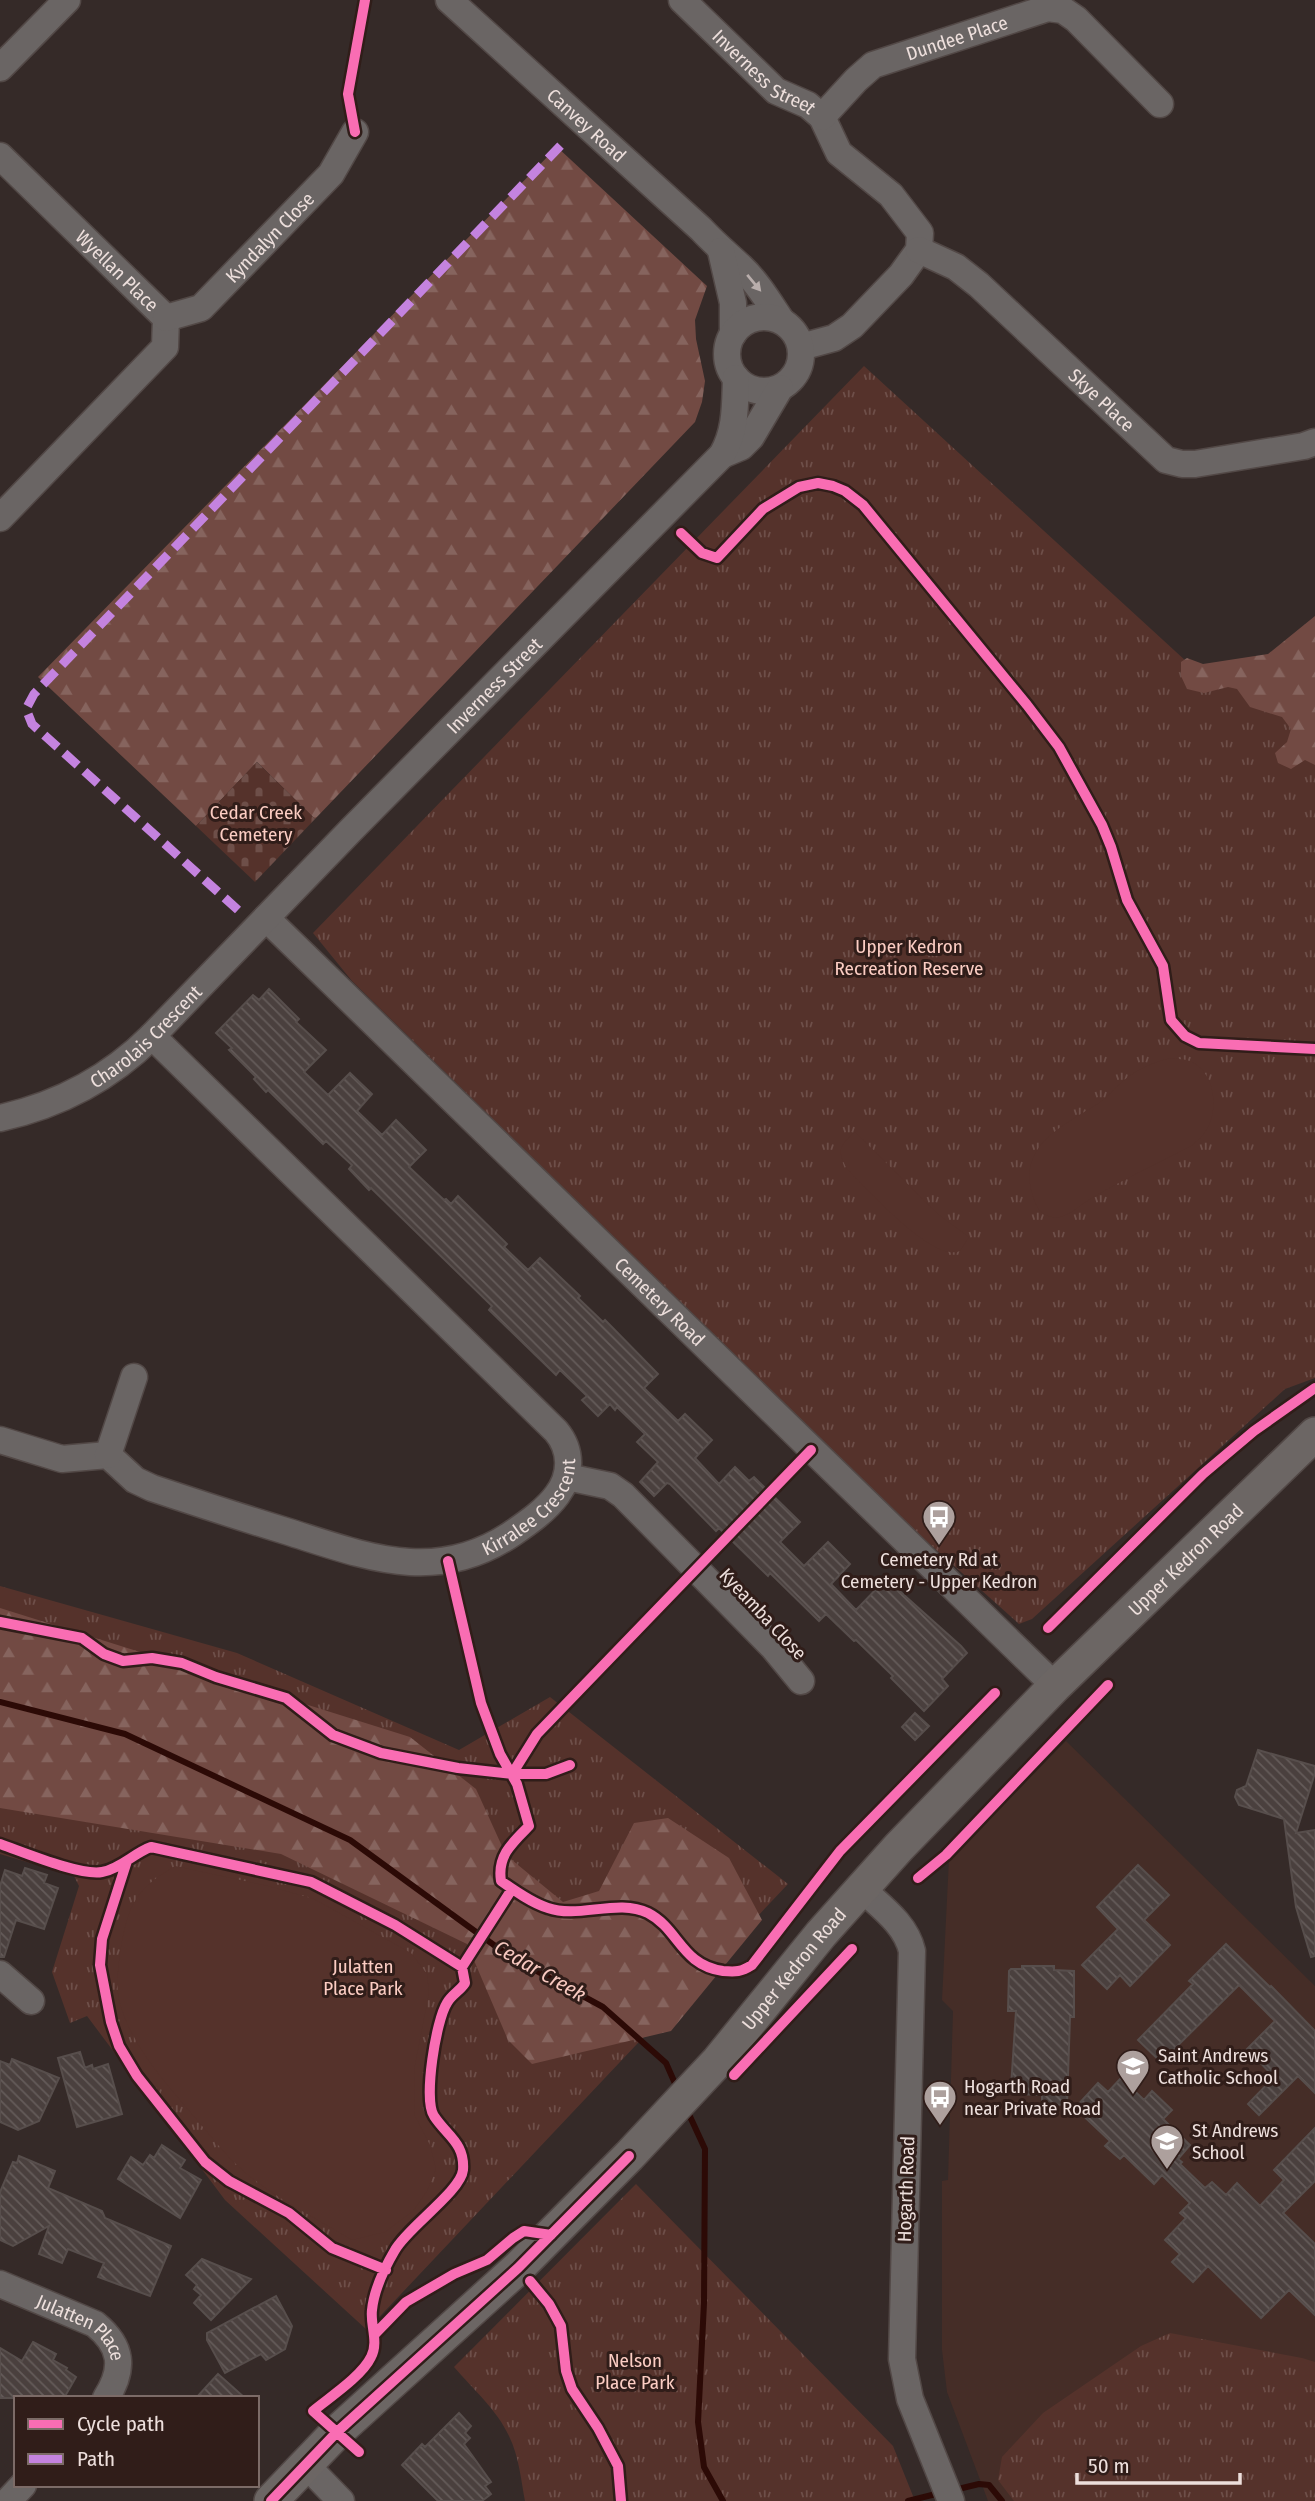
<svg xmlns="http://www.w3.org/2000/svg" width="1315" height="2501" viewBox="0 0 1315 2501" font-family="'Fira Sans Condensed',sans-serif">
  <defs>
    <pattern id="grass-tufts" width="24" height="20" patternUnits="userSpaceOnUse" patternTransform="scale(1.75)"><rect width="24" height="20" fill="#55322b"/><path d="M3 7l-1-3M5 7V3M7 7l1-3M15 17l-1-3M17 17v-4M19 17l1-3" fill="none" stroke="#6e4f49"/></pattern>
    <pattern id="forest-firs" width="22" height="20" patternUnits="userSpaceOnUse" patternTransform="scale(1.75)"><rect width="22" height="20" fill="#724a43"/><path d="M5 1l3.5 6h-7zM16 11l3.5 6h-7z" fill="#86645e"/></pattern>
    <pattern id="cemetery-stones" width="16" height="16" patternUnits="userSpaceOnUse" patternTransform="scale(1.75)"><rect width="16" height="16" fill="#55322b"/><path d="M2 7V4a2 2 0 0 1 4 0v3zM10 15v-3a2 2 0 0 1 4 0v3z" fill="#6e4f49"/></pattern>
    <pattern id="building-back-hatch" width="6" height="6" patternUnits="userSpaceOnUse" patternTransform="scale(1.75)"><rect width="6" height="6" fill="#4a403e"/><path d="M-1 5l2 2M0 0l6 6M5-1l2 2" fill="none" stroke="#645b59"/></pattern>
  </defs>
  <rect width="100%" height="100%" fill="#352a28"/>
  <path fill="#452d27" d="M1066,1741l249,245v499l-25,16h-302l-41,-109 -5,-42v-169l6,-1 5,-169 -11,-11 7,-141z"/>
  <path fill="url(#grass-tufts)" d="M864,366l335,307 116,-28v733l-30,11 -253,230 -13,5 -115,-103 -453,-443 -99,-97 -39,-48z
    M0,1586l237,67 222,97 91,-53 238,187 -421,446 -142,-130 -138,-184 -17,7 -18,-51 27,-86 -5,-10 -74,-22z
    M636,2184l257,262 22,55h-390c-4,-21 -6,-45 -16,-65 -12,-26 -36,-47 -55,-69z
    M1170,2333l132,25 13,4v139h-301l-16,-21 4,-23 41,-44 98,-67z"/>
  <path fill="url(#forest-firs)" d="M557,147l150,139 -12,34 1,19 9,42 -3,21 -7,20 -380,397 -58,-57 -61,64 -158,-149z
    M1315,616v149l-10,-5 -14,9 -13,-6 -3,-10 12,-11 4,-13 -9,-12 -32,-10 -13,-18 -9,-2 -24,6 -17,-4 -6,-13v-14l6,-4 16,6 65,-10z
    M0,1608l410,129 66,52 30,66 57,47 36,-11 35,-68 34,-5 61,40 33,62 -91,111 -139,33 -24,-24 -41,-96 -186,-90 -281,-46z"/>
  <path fill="url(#cemetery-stones)" d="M257,762l58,57 -60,63 -59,-56z"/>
  <path fill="#55322b" d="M1170,1058c5,1 12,1 17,2 29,9 34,53 16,75 -3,4 -8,7 -12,11 -33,17 -67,33 -99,52 -11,6 -20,16 -32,19 -13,2 -21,-5 -25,-15 -22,-55 26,-75 64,-99 9,-6 16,-15 24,-22 14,-12 29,-18 47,-23z
    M855,1132l84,83 30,22 -9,14c-28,12 -93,-63 -113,-82 -11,-20 -7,-23 8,-37z
    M175,1866l93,20 46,13 97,54 16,21 2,19 -15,77 1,46 15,29 6,24 -9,22 -14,20 -28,21 -33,8c-33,-20 -70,-38 -100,-62 -21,-16 -38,-38 -55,-58 -30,-36 -66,-73 -78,-120 -5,-21 4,-81 16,-99 9,-16 25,-26 40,-35z"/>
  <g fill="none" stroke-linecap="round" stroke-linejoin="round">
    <path stroke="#2c0a06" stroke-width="6" d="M0,1702l125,32 225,106 159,116 94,51 63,56 11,25
      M687,2110l18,39 -1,154 -6,119 6,45 19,34
      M954,2490l25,-6 10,1 13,16
      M908,2501l32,-8"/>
  </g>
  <path fill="url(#building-back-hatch)" stroke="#574e4c" stroke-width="2" d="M269,989l30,30 -3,3 30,28 -22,22 24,23 22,-22 22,21 -15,17 25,24 14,-15 30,30 -17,17 35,33 2,-1 5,5 7,-8 49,48 -3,3 24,23 12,-12 40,38 -2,2 25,24 2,-2 53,54 -14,14 34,33 7,-7 27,26 -17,18 24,26 16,-17 14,14 5,-4 46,45 -20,20 24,24 24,-24 22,22 -19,20 25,26 30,-31 75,67 6,7 -25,26 6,7 -24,25 -33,-33 2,-2 -37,-36 -2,1 -28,-27 -7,7 -49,-48 -2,3 -49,-48 -3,3 -46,-47 -3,-1 -13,13 -14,-14 18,-20 -21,-20 8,-8 -28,-27 -2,3 -5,-6 -12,12 -16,-16 5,-4 -27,-26 -4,5 -67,-65 3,-4 -121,-118 -2,2 -20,-21 3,-4 -26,-24 -3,3 -55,-54 -2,2 -12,-13 2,-2 -27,-27 3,-2 -16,-15 37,-38 6,5z
    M915,1713l14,13 -14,14 -13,-13z
    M1258,1750l57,16v7l-19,60 19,-3v126l-4,1 -15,-50 -12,-88 -45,-14 -4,-8 2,-7 9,-4z
    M1138,1865l31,30 -25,25 26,25 -40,41 -10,-11 -13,14 -25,-24 36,-36 -21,-22z
    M25,1868l22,7 -3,8 14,5 -14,41 -28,-9 -12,37h-4v-71l5,-16 17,6z
    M1226,1944l44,43 1,-1 44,45v62l-17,-17 -39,39 -11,-11 26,-27 -27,-28 28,-28 -36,-36 -78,77 -23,-22 55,-56 -4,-3z
    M1022,1966h32v4l20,1v46h-4l-3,88 -25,-1v-9l-24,-1v-7h-7l5,-76h-8l1,-40 2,-2h11z
    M80,2052l5,16 7,-3 1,4 15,-5 14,50 -45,13 -19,-69z
    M12,2059l47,19 -20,43 -21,9 -18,-8v-61l10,4z
    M1121,2078l23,22 8,-9 20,19 -9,9 27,26 -12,14 4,3 -2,2 25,24 7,-6 14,13 11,-12 23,23 24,-26 -10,-10 41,-42v53l-32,32 32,31v71l-26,-25 -28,28 -53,-52 -15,16 -21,-20 8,-8 -15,-14 21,-22 -6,-5 10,-10 -28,-28 -8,9 -30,-29 -4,4 -15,-13 5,-5 -35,-33 23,-25 10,9z
    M162,2145l23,15 -5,8 21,12 -21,38 -62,-39 13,-22 12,8 7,-10 4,3z
    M19,2156l36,15 -7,17 54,23 3,7 66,28 -21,50 -52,-19 6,-14 -36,-14 -6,14 -23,-9 10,-28 -36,20 -13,-6v-48l13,-30 4,1z
    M202,2259l49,20 -40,41 -17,-17 7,-8 -7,-6 3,-4 -11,-10z
    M276,2296l16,30 -7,23 -19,11 -5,-6 -36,19 -18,-33v-7z
    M33,2342l23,12 -3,6 14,8 -1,2 10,7 -12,21h-64v-50l22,13z
    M218,2374l27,24h-49z
    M459,2413l12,13 -6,7 5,5 -6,6 27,38 -6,4 6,8 -9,7h-44l-36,-36 20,-21 3,3z"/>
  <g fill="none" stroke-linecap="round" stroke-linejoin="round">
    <defs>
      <g id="minor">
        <path id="s1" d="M449,0l252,229c13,14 26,25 40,38 16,15 28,35 40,53"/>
        <path id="s2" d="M682,0l94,91 32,14 14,12 17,36 52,42 29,38 -1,17 -18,25 -49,51 -18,12 -33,9"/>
        <path d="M0,68l67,-68"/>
        <path id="s3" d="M822,117l34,-37 17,-15 175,-57 15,2 13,9 84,85"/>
        <path id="s4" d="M0,156l166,162 -1,29 -165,171"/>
        <path id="s5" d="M919,250l37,17 23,18 187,175 16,4h13l109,-18 11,-4"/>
        <path d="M721,251l12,52v31"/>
        <circle cx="764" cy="354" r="37"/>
        <path id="s6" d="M166,318l35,-10 130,-134 24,-42"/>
        <path d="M722,455l19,-8 10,-10 29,-49"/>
        <path id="s7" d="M266,918l789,768"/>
        <path id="s8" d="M0,1118c59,-13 109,-39 152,-82l199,-206 371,-375c14,-24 13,-49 14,-77"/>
        <path id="s9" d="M0,1440l62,19 46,-4 27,25 17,8c45,15 91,30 137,44 79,25 148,53 224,1 16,-11 33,-23 44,-38 15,-20 15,-45 -1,-64l-404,-395"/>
        <path d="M108,1455l26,-78"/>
        <path d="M567,1477l43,9 13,9 150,152 28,34"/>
        <path d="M861,1888c20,19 45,36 51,63l-10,408 8,40 41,102"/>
        <path d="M0,1974l31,27"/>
        <path id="s10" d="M0,2284l95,40c27,22 30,44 11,74"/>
        <path d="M306,2465l35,36"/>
        <path d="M8,2501l15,-16"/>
      </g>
      <g id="major">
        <path id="s11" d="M271,2501l66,-69 181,-164 111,-112 89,-95 103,-127 78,-87 156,-161 260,-252"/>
      </g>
    </defs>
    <use href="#minor" stroke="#524846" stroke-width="29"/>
    <use href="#major" stroke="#524846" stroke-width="36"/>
    <use href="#minor" stroke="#6a6564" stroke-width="26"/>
    <use href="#major" stroke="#6c6664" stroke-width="33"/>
    <path stroke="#c483df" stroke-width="9" stroke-dasharray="18 9" stroke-linecap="butt" d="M238,910l-206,-186 -6,-15 8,-15 528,-550"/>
    <defs>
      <path id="cycleway" d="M355,132l-7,-38 17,-94
        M681,533l21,20 15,5 46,-49 36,-22 19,-4 15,3 12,5 18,14 164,200 32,42 43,78 9,22 16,53 36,66 8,54 14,16 14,7 116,6
        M448,1561l33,142 19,51 17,30 12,42c-17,17 -32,30 -28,55 14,10 31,22 47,27 31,11 70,-10 100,5 31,16 33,52 75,58 13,1 18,1 29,-6l88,-114 155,-158
        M0,1622l82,16 22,16 19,7 29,-3 30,5 34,14 70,21 47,37 48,18 77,15 54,6h34l24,-9
        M1048,1628l155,-154 51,-43 61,-43
        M512,1774l25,-40 274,-284
        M0,1844c23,8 80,32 102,28 18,-3 32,-19 49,-25l160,35 84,43 67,42 50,-78
        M127,1861l-25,78 -2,26 11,57 8,24 18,30 68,86 24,19 60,32 43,35 54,22
        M918,1878l28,-23 162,-170
        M734,2075l118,-126
        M530,2281l19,23 12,22 5,45 6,18 26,39 20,38 3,35
        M374,2335l32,-33 48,-28 33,-14 26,-22 11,-7 27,4
        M359,2452l-46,-41c17,-14 49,-35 58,-54 8,-15 -1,-32 1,-47 2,-20 13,-43 23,-60 12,-22 66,-59 68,-80 2,-27 -16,-34 -29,-54 -11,-16 2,-96 13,-113 4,-8 13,-12 18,-20l-3,-16
        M271,2501l66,-69 181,-164 111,-112"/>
    </defs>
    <use href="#cycleway" stroke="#301d19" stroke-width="15"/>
    <use href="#cycleway" stroke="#f96db3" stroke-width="10"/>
  </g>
  <defs><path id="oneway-solid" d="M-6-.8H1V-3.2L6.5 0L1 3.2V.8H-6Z" transform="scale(1.75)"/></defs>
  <use fill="#b9aeac" href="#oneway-solid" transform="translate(754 283) rotate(50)"/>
  <defs>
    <symbol id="bus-pin" viewBox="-11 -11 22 30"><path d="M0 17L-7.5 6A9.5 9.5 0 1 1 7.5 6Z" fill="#ada09d" stroke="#301d19"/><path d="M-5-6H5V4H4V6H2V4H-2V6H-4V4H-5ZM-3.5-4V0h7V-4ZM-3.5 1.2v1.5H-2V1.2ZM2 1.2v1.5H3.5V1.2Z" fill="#fff"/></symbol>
    <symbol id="school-pin" viewBox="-11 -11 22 30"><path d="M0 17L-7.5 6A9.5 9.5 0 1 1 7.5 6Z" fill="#ada09d" stroke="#301d19"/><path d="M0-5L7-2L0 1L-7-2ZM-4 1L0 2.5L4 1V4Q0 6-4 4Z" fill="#fff"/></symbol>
  </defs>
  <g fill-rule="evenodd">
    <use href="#bus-pin" x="920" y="1498" width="38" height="52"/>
    <use href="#school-pin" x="1114" y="2047" width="38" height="52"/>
    <use href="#bus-pin" x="921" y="2078" width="38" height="52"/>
    <use href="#school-pin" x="1148" y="2122" width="38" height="52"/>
  </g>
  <g text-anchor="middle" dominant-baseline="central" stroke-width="6" stroke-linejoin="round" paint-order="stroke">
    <g font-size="19" fill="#eddfdc" stroke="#301d19">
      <text stroke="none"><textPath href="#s3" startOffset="161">Dundee Place</textPath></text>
      <text stroke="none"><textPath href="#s2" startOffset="110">Inverness Street</textPath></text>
      <text stroke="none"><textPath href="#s1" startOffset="186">Canvey Road</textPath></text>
      <text stroke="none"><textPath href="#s6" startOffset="135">Kyndalyn Close</textPath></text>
      <text stroke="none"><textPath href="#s4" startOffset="164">Wyellan Place</textPath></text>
      <text stroke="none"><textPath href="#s5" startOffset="238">Skye Place</textPath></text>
      <text stroke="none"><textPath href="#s8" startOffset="665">Inverness Street</textPath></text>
      <text stroke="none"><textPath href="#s8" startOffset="170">Charolais Crescent</textPath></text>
      <text stroke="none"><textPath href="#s7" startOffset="550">Cemetery Road</textPath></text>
      <text stroke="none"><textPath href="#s9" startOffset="576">Kirralee Crescent</textPath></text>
      <text stroke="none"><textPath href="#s11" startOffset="1314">Upper Kedron Road</textPath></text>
      <text transform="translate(763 1614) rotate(47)">Kyeamba Close</text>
      <text stroke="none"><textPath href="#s11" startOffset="747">Upper Kedron Road</textPath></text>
      <text transform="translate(906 2189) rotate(-88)">Hogarth Road</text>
      <text stroke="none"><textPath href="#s10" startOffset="94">Julatten Place</textPath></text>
    </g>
    <g font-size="19" fill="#fccdc3" stroke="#301d19">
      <text x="256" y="812">Cedar Creek<tspan x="256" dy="22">Cemetery</tspan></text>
      <text x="909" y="946">Upper Kedron<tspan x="909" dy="22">Recreation Reserve</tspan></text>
      <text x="363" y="1966">Julatten<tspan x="363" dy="22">Place Park</tspan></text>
      <text x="635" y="2360">Nelson<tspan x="635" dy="22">Place Park</tspan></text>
    </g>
    <g font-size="19" fill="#eddfdc" stroke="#301d19" text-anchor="start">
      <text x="939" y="1559" text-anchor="middle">Cemetery Rd at<tspan x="939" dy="22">Cemetery - Upper Kedron</tspan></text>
      <text x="1158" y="2055">Saint Andrews<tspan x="1158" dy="22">Catholic School</tspan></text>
      <text x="964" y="2086">Hogarth Road<tspan x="964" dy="22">near Private Road</tspan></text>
      <text x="1192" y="2130">St Andrews<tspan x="1192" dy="22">School</tspan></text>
    </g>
    <g font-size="21" font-style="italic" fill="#f8c9c0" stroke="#301d19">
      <text transform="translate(540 1971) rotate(30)">Cedar Creek</text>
    </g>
  </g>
  <rect x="14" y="2396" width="245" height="91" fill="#301d19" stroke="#7c6b67" stroke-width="2"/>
  <rect x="28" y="2419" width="35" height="10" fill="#f96db3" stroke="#7c6b67" stroke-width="2"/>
  <text x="77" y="2431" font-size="21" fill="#eddfdc">Cycle path</text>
  <rect x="28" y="2454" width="35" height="10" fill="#c483df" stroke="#7c6b67" stroke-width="2"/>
  <text x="77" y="2466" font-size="21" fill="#eddfdc">Path</text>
  <path d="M1077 2473v10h163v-10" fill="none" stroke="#eddfdc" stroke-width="3.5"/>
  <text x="1088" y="2473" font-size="21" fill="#eddfdc" stroke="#301d19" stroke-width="5" paint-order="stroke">50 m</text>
</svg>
